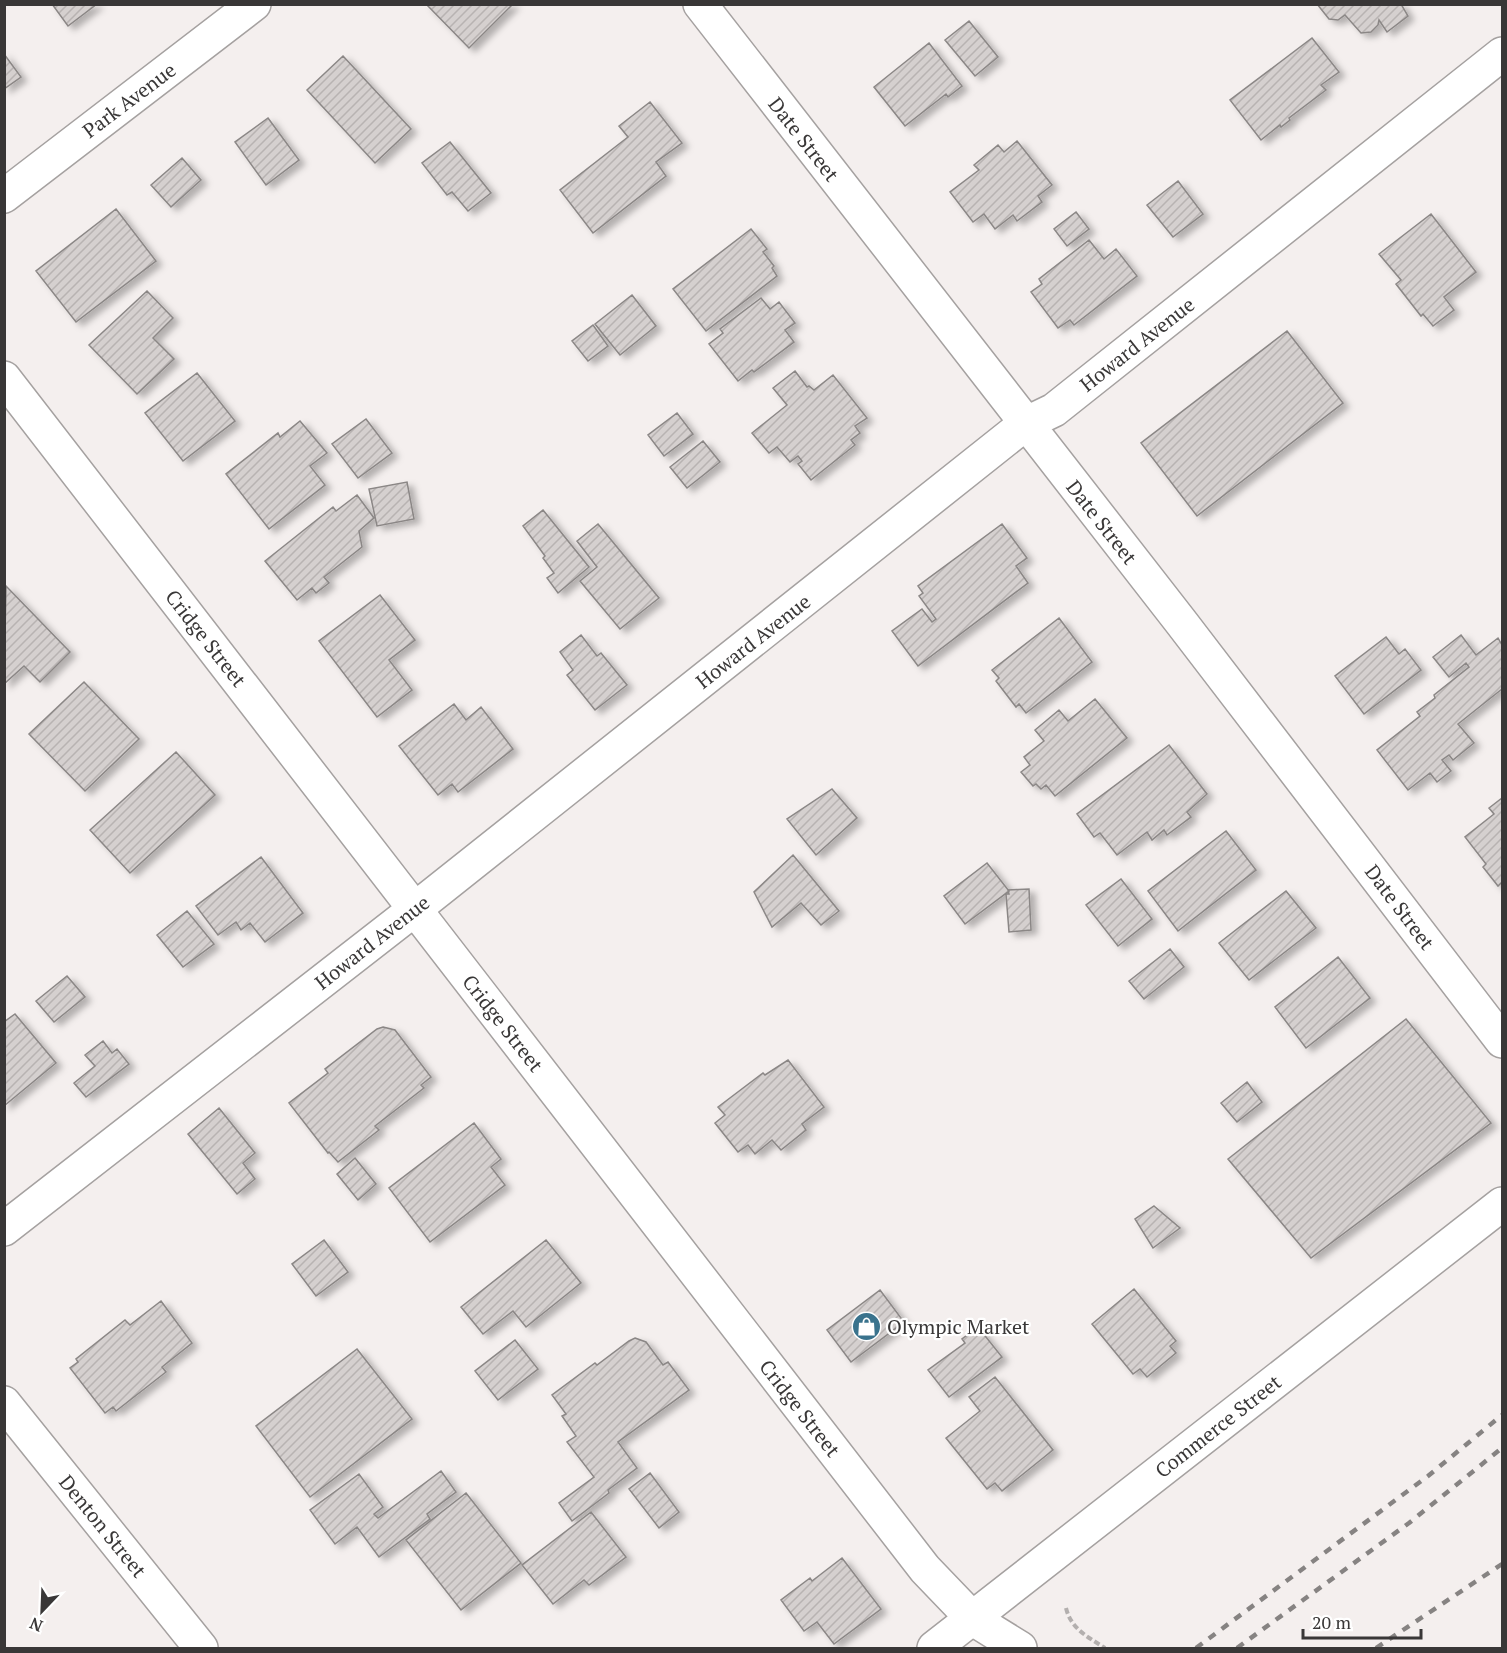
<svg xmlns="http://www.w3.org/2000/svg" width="1507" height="1653" viewBox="0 0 1507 1653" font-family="'PT Serif',serif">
  <defs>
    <pattern id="building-hatch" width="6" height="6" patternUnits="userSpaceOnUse" patternTransform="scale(1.5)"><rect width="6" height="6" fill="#d5d0cf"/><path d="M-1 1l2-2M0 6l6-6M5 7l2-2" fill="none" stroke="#b8b3b2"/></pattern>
    <filter id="shadow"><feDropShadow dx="6" dy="4" stdDeviation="3" flood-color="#0004"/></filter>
  </defs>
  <rect width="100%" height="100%" fill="#f4efee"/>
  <path fill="url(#building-hatch)" stroke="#8b8786" stroke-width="1.5" filter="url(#shadow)" d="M52,4h45l-29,22z
    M426,4h87l-44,44z
    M1317,4h84l7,12 -21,16 -8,-12 -1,5 -7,7 -10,1 -16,-18 -7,5 -9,-1z
    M969,21l29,36 -23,19 -30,-36z
    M1312,38l27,34 -18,13 5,5 -37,28 1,2 -9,7 -1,-2 -19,15 -31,-40z
    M929,43l33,43 -14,11 -2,-3 -41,32 -31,-39z
    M4,54l17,23 -17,12z
    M343,56l68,73 -36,34 -68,-73z
    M650,102l32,41 -26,19 10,14 -73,57 -33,-43 68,-53 -9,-11z
    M268,118l31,42 -33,25 -31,-43z
    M1017,141l35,44 -14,11 4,6 -25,19 -4,-6 -18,14 -11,-15 -11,8 -23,-30 29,-22 -5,-5 24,-20 6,7z
    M450,142l41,51 -23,18 -16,-19 -5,3 -25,-32z
    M182,158l19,22 -30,27 -20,-22z
    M1178,181l25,33 -30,23 -26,-32z
    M116,209l40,52 -80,61 -40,-51z
    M1076,212l13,17 -22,17 -13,-17z
    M1431,214l45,58 -32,25 10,13 -21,16 -10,-12 -2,2 -25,-32 5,-4 -22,-26z
    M751,229l16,20 -4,3 11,14 -2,2 5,8 -71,55 -33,-42z
    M1089,240l15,19 12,-10 21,27 -63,49 -4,-5 -12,8 -27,-36 11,-8 -3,-5z
    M147,291l26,27 -20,20 21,21 -37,35 -48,-49z
    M632,295l24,31 -36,29 -25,-31z
    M761,298l9,11 9,-7 16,21 -10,7 9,12 -40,30 -2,-2 -14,11 -29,-37 14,-11 -3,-4z
    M593,325l15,21 -20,15 -16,-20z
    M1287,331l56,72 -146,113 -56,-73z
    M795,371l12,16 2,-1 5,4 19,-15 34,43 -12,8 5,7 -9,7 4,5 -44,35 -13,-16 4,-3 -4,-5 -8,6 -13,-15 -8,6 -17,-20 35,-28 -14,-17z
    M197,373l38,48 -52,40 -38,-48z
    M677,413l16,21 -29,22 -16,-21z
    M366,419l26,34 -34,25 -26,-34z
    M300,421l27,32 -17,13 15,19 -56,44 -43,-55 52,-41 2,4z
    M703,441l17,21 -33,26 -17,-21z
    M407,482l7,37 -37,7 -8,-37z
    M357,495l17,23 -15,13 3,16 -38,30 5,6 -13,10 -4,-5 -15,12 -32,-39 68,-54 3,4z
    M543,510l46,57 -31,26 -11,-15 7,-5 -11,-15 2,-2 -22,-30z
    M598,524l61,74 -39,31 -40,-48 17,-14 -20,-26z
    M1002,524l25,34 -11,8 12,17 -110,83 -26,-35 30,-22 10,13 4,-3 -17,-23 4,-3 -5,-7z
    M6,586l64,66 -30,30 -16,-16 -20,18z
    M380,595l35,45 -26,20 23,30 -35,27 -58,-76z
    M1059,618l33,44 -66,51 -7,-9 -3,3 -20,-26 3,-3 -7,-8z
    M581,635l16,21 4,-3 26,32 -32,25 -28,-35 6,-5 -13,-18z
    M1461,635l15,20 22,-17 4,7v44l-44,35 16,19 -21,17 -4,-5 -7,5 9,11 -14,11 -7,-9 -22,17 -31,-40 43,-34 -3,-4 18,-14 -1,-3 35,-28 -3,-4 -17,14 -16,-20z
    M1386,637l13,17 6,-5 16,21 -57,44 -29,-38z
    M84,682l55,57 -54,52 -56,-57z
    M1095,699l32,39 -72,58 -9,-11 -5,4 -5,-5 -3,2 -12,-14 9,-7 -6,-8 20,-16 -9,-11 24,-20 9,11z
    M454,704l12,16 15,-13 32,42 -55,43 -6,-8 -14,11 -39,-49z
    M1169,745l38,49 -20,18 4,5 -24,18 -3,-5 -12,10 -5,-8 -30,23 -17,-22 -6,4 -17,-23z
    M176,752l39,43 -85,78 -40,-43z
    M832,789l25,29 -41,37 -29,-36z
    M1502,798v84l-4,4 -15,-19 3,-3 -21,-27 29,-23 -5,-6z
    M1226,831l30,39 -78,61 -30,-40z
    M793,855l46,56 -18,14 -20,-22 -29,24 -18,-35z
    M261,857l42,56 -38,29 -15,-19 -9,7 -5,-8 -18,13 -22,-29z
    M987,863l22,28 -44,33 -21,-28z
    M1121,879l31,40 -34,27 -32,-41z
    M1029,889l2,41 -22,2 -3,-38h3l-1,-4z
    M1286,891l30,37 -67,52 -30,-37z
    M187,911l27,33 -31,23 -26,-32z
    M1170,949l14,18 -40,32 -15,-18z
    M1338,957l32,41 -64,50 -31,-41z
    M67,976l18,21 -31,25 -18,-21z
    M15,1014l41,49 -52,43v-84z
    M1406,1019l85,104 -180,135 -83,-99z
    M383,1027l12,3 36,47 -10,8 3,3 -49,38 4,4 -41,32 -9,-10 -1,1 -39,-50 39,-30 -3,-4 52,-40z
    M103,1041l9,12 5,-4 12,15 -43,33 -12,-14 21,-17 -10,-11z
    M788,1060l36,47 -22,17 4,6 -25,20 -9,-10 -17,14 -7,-9 -10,7 -23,-29 10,-8 -7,-8 45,-34 2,2z
    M1247,1082l15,20 -25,20 -16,-19z
    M219,1108l36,45 -12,10 12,16 -18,15 -49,-60z
    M474,1123l27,36 -10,8 14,18 -75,57 -41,-54z
    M355,1158l21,26 -18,16 -21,-26z
    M1154,1206l26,22 -27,20 -18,-29z
    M324,1240l24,32 -32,24 -24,-32z
    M546,1240l35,43 -55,44 -13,-16 -30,23 -22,-27z
    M1134,1289l42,52 -6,5 6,7 -29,24 -7,-8 -7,5 -41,-50z
    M880,1290l24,32 -53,40 -24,-32z
    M161,1301l31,42 -30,24 4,5 -50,39 -3,-4 -8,6 -35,-45 8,-6 -2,-3 49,-39 5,5z
    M978,1327l24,30 -53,40 -21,-27 37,-27 -3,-4z
    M635,1338l11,4 17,23 5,-3 21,28 -71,52 19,26 -29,22 1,3 -37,28 -13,-18 35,-26 -27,-35 9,-6 -14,-20 4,-2 -14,-19 43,-32 2,2 32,-24z
    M515,1340l23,29 -40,31 -23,-29z
    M357,1349l55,70 -102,78 -54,-71z
    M995,1377l58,73 -51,41 -7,-8 -8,6 -41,-51 34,-27 -11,-14z
    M441,1471l15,21 -29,22 3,5 -51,38 -22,-30 -22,17 -25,-34 49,-36 24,33 -9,7 4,4z
    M650,1473l29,39 -20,16 -30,-39z
    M466,1493l55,70 -60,47 -55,-70z
    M591,1512l35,45 -37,28 -5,-5 -31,24 -31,-39z
    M842,1558l39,51 -47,35 -17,-22 -13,9 -23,-31 29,-22 2,3z"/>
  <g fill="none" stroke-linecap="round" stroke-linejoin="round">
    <defs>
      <path id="minor" d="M700,4l481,618 321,419
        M4,196l250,-192
        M4,1229l411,-320 610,-485 29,-14 448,-356
        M4,1403l197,245
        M934,1648l568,-444"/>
      <path id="tertiary" d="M4,378l921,1191 48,50 47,29"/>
    </defs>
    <use href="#minor" stroke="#a5a1a0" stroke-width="36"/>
    <use href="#tertiary" stroke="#a5a1a0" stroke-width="36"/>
    <path stroke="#b3afae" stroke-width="4" stroke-dasharray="6 3" stroke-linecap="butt" d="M1066,1608c5,21 22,29 39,40"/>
    <use href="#minor" stroke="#fff" stroke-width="33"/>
    <use href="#tertiary" stroke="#fff" stroke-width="33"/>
    <path stroke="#868382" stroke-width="4.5" stroke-dasharray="8 8" stroke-linecap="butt" d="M1196,1648l232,-172 74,-61
      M1237,1648l172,-125 93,-75
      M1376,1648l126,-84"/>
  </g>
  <defs>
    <symbol id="shop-disc" viewBox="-11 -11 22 22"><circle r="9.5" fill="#3a738d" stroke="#fff"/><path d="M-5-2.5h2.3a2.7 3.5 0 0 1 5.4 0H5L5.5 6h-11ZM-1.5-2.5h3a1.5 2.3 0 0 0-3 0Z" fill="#fff"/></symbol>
  </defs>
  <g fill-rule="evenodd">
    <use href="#shop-disc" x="850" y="1310" width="33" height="33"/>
  </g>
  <g text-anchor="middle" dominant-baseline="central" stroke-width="4.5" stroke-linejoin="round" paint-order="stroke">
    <g font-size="20" fill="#393737" stroke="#fff">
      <text transform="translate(129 100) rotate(-37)">Park Avenue</text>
      <text transform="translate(804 139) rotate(52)">Date Street</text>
      <text transform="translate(1137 344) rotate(-38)">Howard Avenue</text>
      <text transform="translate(1102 522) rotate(52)">Date Street</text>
      <text transform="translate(206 638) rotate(52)">Cridge Street</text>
      <text transform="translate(753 641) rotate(-38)">Howard Avenue</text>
      <text transform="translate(1400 907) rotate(53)">Date Street</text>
      <text transform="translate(372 942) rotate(-38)">Howard Avenue</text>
      <text transform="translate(503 1023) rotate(52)">Cridge Street</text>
      <text transform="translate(800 1408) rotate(52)">Cridge Street</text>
      <text transform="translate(1218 1426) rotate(-38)">Commerce Street</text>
      <text transform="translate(103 1526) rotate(51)">Denton Street</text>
    </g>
    <g font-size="20" fill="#393737" stroke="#fff" text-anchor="start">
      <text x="887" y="1326">Olympic Market</text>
    </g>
  </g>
  <rect width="1507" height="1653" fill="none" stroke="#393737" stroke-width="12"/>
  <g transform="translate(42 1611) rotate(203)" stroke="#ffffff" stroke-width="4.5" paint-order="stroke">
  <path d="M0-4.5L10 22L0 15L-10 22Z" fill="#393737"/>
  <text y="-9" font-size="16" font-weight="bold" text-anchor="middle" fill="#393737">N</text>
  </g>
  <path d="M1303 1629v9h118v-9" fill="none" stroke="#393737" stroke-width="3"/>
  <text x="1312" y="1629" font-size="18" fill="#393737" stroke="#ffffff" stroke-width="4.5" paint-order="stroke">20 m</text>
</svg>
